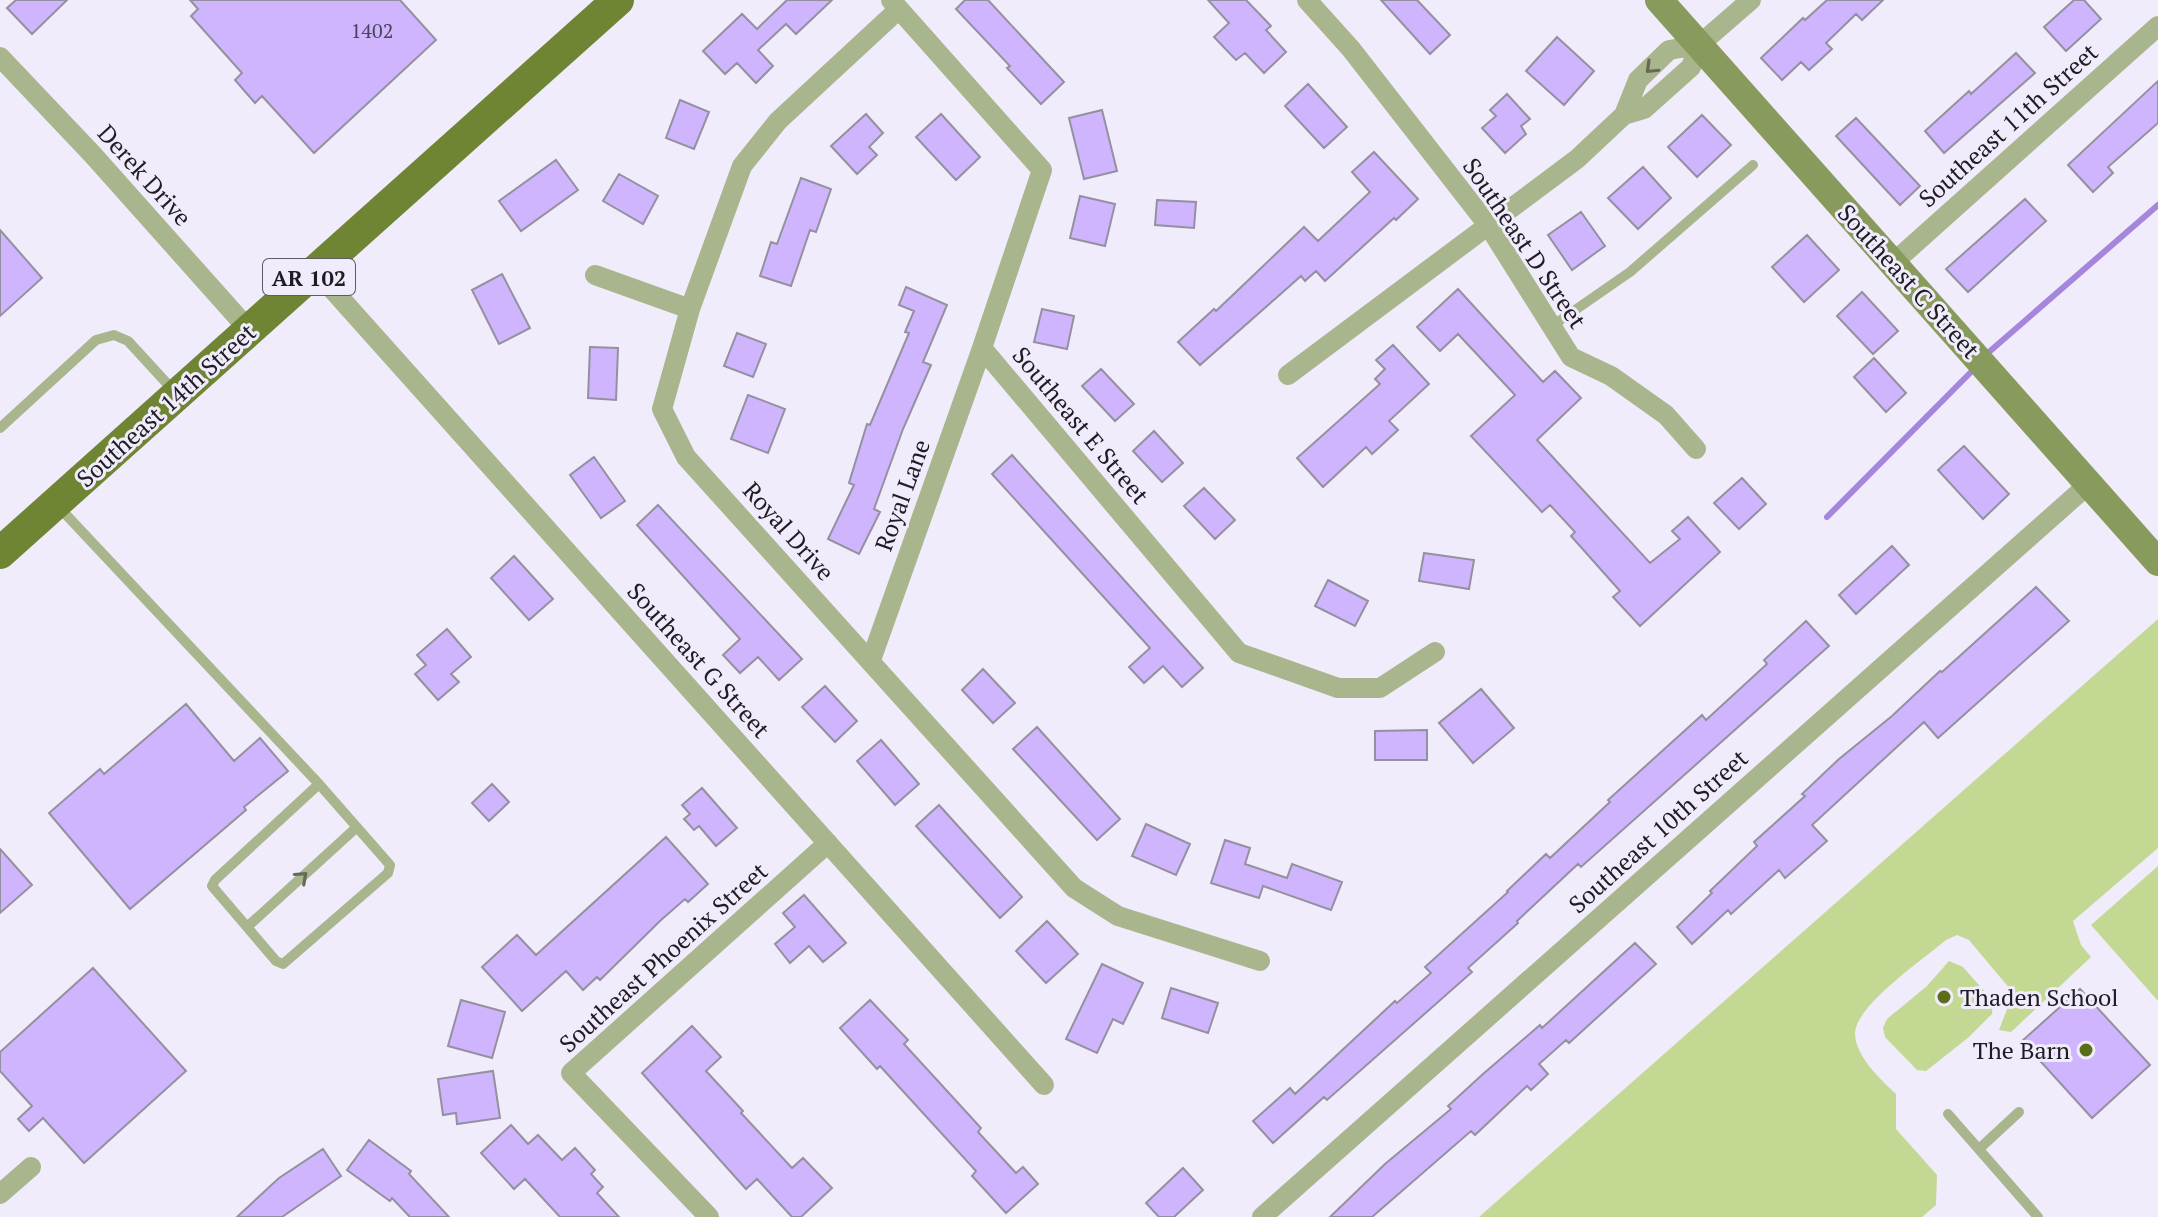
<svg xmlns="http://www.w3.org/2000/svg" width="2158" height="1217" viewBox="0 0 2158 1217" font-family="'PT Serif',serif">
  <rect width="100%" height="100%" fill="#f1ecfc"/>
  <path fill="#c3d893" d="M2158,619v229l-85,73 8,24 10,12 -80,75 -12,-2 10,-26 1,-15 -41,-49 -12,-5 -11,5c-21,18 -90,65 -91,93 0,23 26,47 41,61v35l41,46 -1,30 -14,12h-443z
    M2158,866v135l-67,-76z
    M1949,961l14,6 30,34 -1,13 -23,23 -43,34 -9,-1 -32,-33 -2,-9 4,-9 40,-33z"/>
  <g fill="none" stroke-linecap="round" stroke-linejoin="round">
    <path stroke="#a686dd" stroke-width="6" d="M1989,352l169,-147
      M1827,517l146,-147"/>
  </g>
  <path fill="#ceb5fd" stroke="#95909f" stroke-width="2" d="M16,0h51l-35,34 -25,-26z
    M190,0h210l36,40 -122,113 -52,-57 -7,7 -20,-23 7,-7 -51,-57 7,-7z
    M787,0h45l-36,34 -10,-10 -28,26 15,16 -17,17 -19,-20 -12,11 -22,-23 39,-37 15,15z
    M965,0h23l76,82 -23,22 -34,-36 3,-2 -54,-57z
    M1208,0h38l25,26 -5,4 20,22 -22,21 -19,-20 -9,7 -22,-23 15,-14z
    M1381,0h36l33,35 -20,19z
    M1827,0h56l-21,20 -6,-6 -30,29 6,6 -23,21 -8,-8 -19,18 -21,-22 42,-40 2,2z
    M2074,0h10l17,19 -35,32 -22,-24z
    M1557,37l37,34 -30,34 -38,-34z
    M2016,53l19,20 -91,80 -19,-22 44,-40 2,3z
    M2158,81v42l-50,44 5,6 -20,19 -25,-27z
    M1308,84l39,43 -23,21 -39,-42z
    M1507,94l23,25 -9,7 5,8 -21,19 -23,-25 14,-12 -6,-6z
    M680,100l29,12 -15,37 -28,-11z
    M1102,110l15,61 -33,8 -15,-61z
    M866,114l17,19 -14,14 8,8 -20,19 -26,-28z
    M941,114l39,43 -24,23 -40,-43z
    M1702,115l29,30 -34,32 -29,-30z
    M1856,118l64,68 -20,19 -64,-69z
    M1374,152l44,47 -22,21 -2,-2 -69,63 -9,-10 -11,10 -4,-5 -101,89 -22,-23 36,-33 2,2 88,-84 14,14 52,-49 -18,-20z
    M556,160l22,30 -57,41 -22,-30z
    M1643,167l28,31 -33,31 -30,-31z
    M619,174l39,22 -15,28 -40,-23z
    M801,178l30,11 -15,43 -6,-2 -19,56 -31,-10 11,-34 6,2z
    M1080,196l35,8 -10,42 -35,-8z
    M2025,199l21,22 -78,71 -22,-23z
    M1157,200l39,2 -2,26 -39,-3z
    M1581,212l24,34 -33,24 -24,-35z
    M0,230l42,48 -42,38z
    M1807,235l32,35 -35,32 -32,-35z
    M502,274l28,54 -31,16 -27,-54z
    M906,287l41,18 -24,57 8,3 -28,64 -29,80 6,3 -21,42 -31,-15 26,-54 -5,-2 18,-59 3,1 39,-92 -4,-1 9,-21 -15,-6z
    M1458,289l85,93 12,-11 26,27 -44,42 113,123 30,-24 -8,-8 16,-14 32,35 -80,74 -27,-29 7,-6 -49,-55 4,-4 -25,-27 -8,7 -71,-76 44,-41 -57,-61 -18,17 -23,-24z
    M1862,292l36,39 -25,23 -36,-38z
    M1042,309l32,7 -7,33 -33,-7z
    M737,333l29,11 -13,33 -29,-11z
    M1393,345l36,39 -40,37 9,9 -26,24 -6,-7 -43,40 -26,-29 83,-74 -5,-5 10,-10 -9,-9z
    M590,347l28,1 -2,52 -28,-2z
    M1874,358l32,35 -20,19 -32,-35z
    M1101,369l33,35 -19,17 -33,-35z
    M748,395l37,14 -17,44 -37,-14z
    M1154,431l29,32 -21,19 -29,-31z
    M1964,446l45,48 -26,25 -45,-49z
    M1012,455l191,213 -21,19 -19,-21 -19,17 -15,-16 21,-19 -158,-174z
    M594,457l31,44 -24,17 -31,-43z
    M1742,478l24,26 -27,25 -25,-26z
    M1204,488l31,32 -20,19 -31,-33z
    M658,505l144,154 -23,21 -21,-23 -18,16 -17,-18 17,-16 -103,-114z
    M1892,546l17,19 -53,49 -17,-19z
    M1424,553l50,7 -5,29 -50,-8z
    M514,556l39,43 -24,21 -38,-42z
    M1328,580l40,21 -13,25 -40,-20z
    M2036,587l33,34 -131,117 -14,-16 -112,103 15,16 -42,37 -6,-8 -48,44 -3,-4 -36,34 -15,-17 35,-34 -2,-2 47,-45 -3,-4 51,-46 -3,-2 37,-35 53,-43 48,-45 2,1z
    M1806,621l23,25 -248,221 -3,-3 -61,57 1,2 -50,45 4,4 -145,128 -3,-3 -51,46 -20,-22 37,-33 5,6 100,-93 2,2 34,-30 -6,-6 83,-75 -1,-1 39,-37 4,4 60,-56 -2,-2 94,-85 4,5 61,-56 -3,-4z
    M447,629l24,28 -20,17 8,8 -21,18 -23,-26 11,-9 -9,-10z
    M983,669l32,34 -22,20 -31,-33z
    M825,686l32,35 -22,21 -33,-35z
    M1481,689l33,39 -41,35 -34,-40z
    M186,704l48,57 26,-23 28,33 -44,36 2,3 -116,99 -81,-96 51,-44 4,5z
    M1037,727l83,92 -23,21 -84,-91z
    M1427,730v30h-52v-29z
    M881,740l38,44 -24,21 -38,-44z
    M492,784l17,18 -20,19 -17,-18z
    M702,788l35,40 -21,18 -17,-20 -5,4 -10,-11 6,-5 -8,-9z
    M939,805l83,92 -22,21 -84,-92z
    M1146,824l44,20 -14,31 -44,-19z
    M666,837l42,47 -20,18 -3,-3 -24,21 -61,60 -3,-3 -14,13 -17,-19 -44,40 -40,-44 35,-32 19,20z
    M1225,840l25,8 -5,16 42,14 5,-14 50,18 -11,28 -68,-24 -4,12 -48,-15z
    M0,849l32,36 -32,28z
    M804,895l42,48 -23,19 -14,-16 -19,17 -15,-19 20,-17 -12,-14z
    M1047,921l31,33 -32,29 -30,-32z
    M1635,943l21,21 -87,79 -3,-3 -27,24 9,10 -17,16 -4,-4 -52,49 -4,-4 -99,86h-42l55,-53 66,-55 -3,-3 35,-32 57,-49 2,3z
    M1102,964l41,19 -20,41 -10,-5 -16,34 -31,-14z
    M93,968l93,103 -102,92 -41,-45 -14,13 -11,-12 14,-13 -32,-35v-19z
    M1171,988l47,15 -10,30 -46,-15z
    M2080,989l70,76 -58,53 -70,-77z
    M461,1000l44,12 -13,46 -44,-12z
    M870,1000l38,40 -4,4 77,84 -3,4 38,41 7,-6 15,17 -32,29 -34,-37 4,-5 -96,-105 -3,3 -37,-41z
    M692,1026l29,31 -15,14 37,40 -2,2 51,55 11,-10 29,30 -31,29h-9l-35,-38 -11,10 -104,-116z
    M493,1071l7,47 -43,6 -1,-11 -13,2 -5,-36z
    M511,1125l17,19 10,-9 24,25 13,-12 20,22 -4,4 12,13 -6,6 22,24h-59l-35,-38 -11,10 -33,-36z
    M369,1140l42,31 -2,3 40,43h-39l-18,-19 -2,3 -43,-31z
    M323,1149l18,27 -59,41h-45l42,-39z
    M1183,1168l20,22 -29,27h-15l-13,-14z"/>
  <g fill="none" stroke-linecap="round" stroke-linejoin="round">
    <path stroke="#a9b68d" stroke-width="10" d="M1552,326l78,-54 123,-107
      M0,428l96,-88 18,-5 14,6 45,49
      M57,505l262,279 71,81 -2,8 -105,91 -7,-3 -64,-75 3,-6 104,-96
      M247,927l110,-100
      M1948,1114l90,103
      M1979,1149l40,-37"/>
    <path stroke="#a9b68d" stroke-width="20" d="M891,0l151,170 -60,178 257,305 99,35h42l55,-36
      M1307,0l44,49 137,176 83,132 40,19 55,39 30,34
      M899,9l-121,112 -36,45 -52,143 -28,100 24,48 388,431 44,28 142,45
      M0,57l93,98 156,175
      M1624,115l20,-6 47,-42 8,-22 52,-45
      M1893,263l265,-237
      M316,271l728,814
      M595,275l95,34
      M1288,375l289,-216 47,-44 14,-35 31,-30 30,-5
      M871,660l111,-312
      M0,1194l31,-27
      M709,1217l-138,-144 257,-230
      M1262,1217l828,-734"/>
    <path stroke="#889a5c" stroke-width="28" d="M1659,0l499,562"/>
    <path stroke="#708534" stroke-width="32" d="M0,553l618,-553"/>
  </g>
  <defs><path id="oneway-chevron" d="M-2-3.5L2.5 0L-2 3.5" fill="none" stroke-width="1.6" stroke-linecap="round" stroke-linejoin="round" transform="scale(2)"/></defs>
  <g stroke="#646a58">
    <use href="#oneway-chevron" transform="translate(1651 68) rotate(136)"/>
    <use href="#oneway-chevron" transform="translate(302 877) rotate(-42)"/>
  </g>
  <g fill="#596d1b" stroke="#f1ecfc" stroke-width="3">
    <circle cx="1944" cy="997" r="8"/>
    <circle cx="2086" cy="1050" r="8"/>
  </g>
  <g text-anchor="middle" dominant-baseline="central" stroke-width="6" stroke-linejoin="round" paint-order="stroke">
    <g font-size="20" fill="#4b435a">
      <text x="372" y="30">1402</text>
    </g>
    <rect fill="#f1ecfc" stroke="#5e5b64" stroke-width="2" x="263" y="259" width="92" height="36" rx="6"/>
    <g font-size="22" font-weight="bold" fill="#1f1d23">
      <text x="309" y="277">AR 102</text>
    </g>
    <g font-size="24" fill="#1f1d23" stroke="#f1ecfc">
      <text transform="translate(2008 125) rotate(-42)">Southeast 11th Street</text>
      <text transform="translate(145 175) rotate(48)">Derek Drive</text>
      <text transform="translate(1525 243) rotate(56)">Southeast D Street</text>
      <text transform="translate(1909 281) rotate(48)">Southeast C Street</text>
      <text transform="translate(166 405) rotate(-42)">Southeast 14th Street</text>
      <text transform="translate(1081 425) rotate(50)">Southeast E Street</text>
      <text transform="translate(902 495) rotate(-70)">Royal Lane</text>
      <text transform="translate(789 531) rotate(48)">Royal Drive</text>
      <text transform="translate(699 660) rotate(48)">Southeast G Street</text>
      <text transform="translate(1658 831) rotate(-42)">Southeast 10th Street</text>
      <text transform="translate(663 957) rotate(-42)">Southeast Phoenix Street</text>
    </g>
    <g font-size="24" fill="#1f1d23" stroke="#f1ecfc" text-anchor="start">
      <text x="1960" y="997">Thaden School</text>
      <text x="2070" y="1050" text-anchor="end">The Barn</text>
    </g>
  </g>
</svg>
